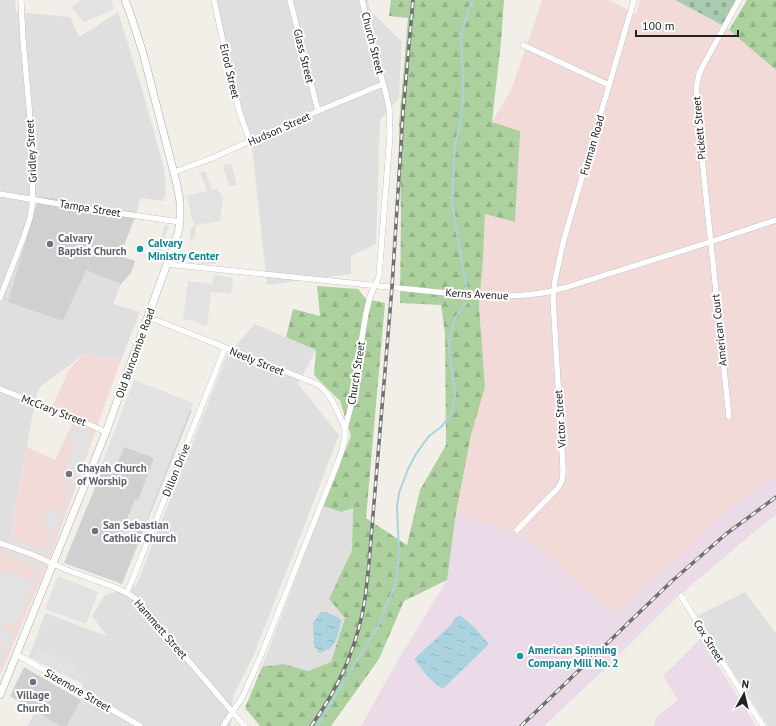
<svg xmlns="http://www.w3.org/2000/svg" width="776" height="726" viewBox="0 0 776 726" font-family="'PT Sans',sans-serif">
  <defs>
    <pattern id="forest-firs" width="22" height="20" patternUnits="userSpaceOnUse"><rect width="22" height="20" fill="#add19e"/><path d="M5 1l3.5 6h-7zM16 11l3.5 6h-7z" fill="#95b388"/></pattern>
    <pattern id="cemetery-stones" width="16" height="16" patternUnits="userSpaceOnUse"><rect width="16" height="16" fill="#aacbaf"/><path d="M2 7V4a2 2 0 0 1 4 0v3zM10 15v-3a2 2 0 0 1 4 0v3z" fill="#92ae96"/></pattern>
    <pattern id="water-ripples" width="26" height="14" patternUnits="userSpaceOnUse"><rect width="26" height="14" fill="#aad3df"/><path d="M2 4q2-2 4 0t4 0M15 11q2-2 4 0t4 0" fill="none" stroke="#92b5bf"/></pattern>
  </defs>
  <rect width="100%" height="100%" fill="#f2efe9"/>
  <path fill="#e0dfdf" d="M0,0h15l1,12 54,5 9,20 39,-25 24,77 22,79 2,25 -3,8 -23,-3 -3,14 -98,-16 47,74 35,14 -8,20 27,8 -19,48 -36,-6 -44,32 -5,10 -26,143 -10,7z
    M211,0h157l2,10 32,32 -3,56 -19,22 -4,124 -25,12v18l-84,11 -15,-138z
    M255,324l61,26 -18,34 41,51 -39,102 -48,122 -19,37 -2,30h-164l14,-26 2,-16 -54,-27 16,-44 62,23 -15,-20 13,-21 31,-9 91,-231z
    M323,506l18,6 12,-4 -1,42 -23,49 16,19 -14,44 -23,9 -25,-7 -21,3z
    M745,592l31,41v93h-8l-71,-110z
    M36,711l24,15h-33z"/>
  <path fill="#f2dad9" d="M542,0h67l27,14 4,-14h35l47,25 13,9 41,36v429l-164,116 -85,-78 -71,-24 15,-78 14,-48 -6,-81 4,-46 2,-46 30,8 -23,-100 20,-34z
    M85,354l36,6 -70,196 -51,120v-130l10,-7 17,-92 28,13 17,-36 -22,-11 19,-44z"/>
  <path fill="#ebdbe8" d="M776,478v37l-11,8 -91,77 -66,66 -64,60h-183l37,-66 49,-80 9,-67 71,24 85,78 60,-52 63,-59z
    M701,638l55,88h-102l2,-9 22,-17 -15,-24z"/>
  <path fill="#d0d0d0" d="M39,196l98,16 -17,44 15,5 -4,12 -10,11 -35,-14 -23,51 -55,-19z
    M136,388l56,22 -70,174 -58,-21z
    M24,667l57,33 -14,26h-7l-50,-30z"/>
  <path fill="url(#forest-firs)" d="M391,0h113l-3,42 -9,80 28,9 -5,91 -30,-8 -2,46 -4,46 6,81 -14,48 -15,78 -9,67 -43,21 -25,58 -48,67h-71l-15,-18 17,-41 21,-3 25,7 23,-9 14,-44 -16,-19 23,-49 1,-42 -12,4 -18,-6 28,-70 -11,-35 -26,-26 2,-25 -30,-13 7,-28 27,7 -3,-30 41,3 8,10 19,4 -19,215 41,27 13,-55 26,-45 -1,-112 -4,-28 -41,-2 1,-88 -2,-90 9,-107 -19,-2z
    M747,0h29v70l-47,-40z"/>
  <path fill="url(#cemetery-stones)" d="M675,0h61l-14,25z"/>
  <path fill="#e2e2e2" d="M81,0h30l3,9 -30,13 -13,-15z
    M231,163l6,22 -8,2 -6,-22z
    M205,171l7,18 -3,2 7,-2 7,8 -3,24 -24,4 -1,13 -5,3v-13l6,-3 -4,-5 -5,-24 20,-5 -7,-18z
    M165,225l4,1 -13,35 -3,-1z
    M201,257l15,1v6h-15z
    M214,275l19,3 -2,16 -20,-2 -4,34 -5,-1 -10,-5h-9l5,-39 24,3z
    M134,380l59,23 -49,124 -16,10 -7,-3 14,-35 3,1 16,-42 -30,-11 -11,27 -13,-5z
    M75,424l18,8 -10,29 -38,96 -38,-14 3,-6 34,13 8,-20 -9,-5 7,-17 11,4 6,-15 -2,-2 11,-24 -10,-4 9,-22 -8,-3z
    M4,548l38,16 -25,61 -12,-4 -2,7 12,4 -13,32 -2,-1v-12l3,-8 -3,-2v-72l31,12 5,-14 -34,-14z
    M58,576l40,16 -12,32 -41,-15z
    M36,647l41,19 -3,6 11,5 -3,4 -50,-24z"/>
  <path fill="url(#water-ripples)" d="M321,612h5l13,6 2,3c-2,9 -4,22 -12,28 -3,2 -7,3 -10,4l-5,-7 -1,-23z
    M460,615l14,12 15,17 -42,41 -5,4 -15,-13 -13,-17 37,-34 4,-7z"/>
  <g fill="none" stroke-linecap="round" stroke-linejoin="round">
    <path stroke="#aad3df" stroke-width="2" d="M467,291l-15,-88 3,-59 5,-18 3,-27v-20l-2,-44 9,-29 3,-6
      M317,726l61,-100 17,-41 3,-19 1,-15 -2,-44 2,-14 9,-24 8,-15 13,-18 12,-9 9,-11 3,-8 2,-13 -6,-49 1,-11 5,-17 12,-16"/>
    <defs>
      <path id="minor" d="M214,0l12,55 13,55 11,32
        M290,0l28,111
        M523,45l86,40
        M174,172l36,-13 108,-48 65,-27
        M0,194l77,13 103,15
        M167,264l299,31c26,1 51,2 76,-2 7,-1 15,-4 22,-5l146,-46 66,-22
        M0,298l23,-59 7,-21 2,-11 1,-43 -4,-58 -6,-66 -2,-40
        M148,317l169,67c15,10 20,27 28,44
        M0,389c36,14 72,27 106,43
        M729,417l-33,-317 1,-16 2,-10 5,-10 35,-64
        M517,530l39,-40c7,-8 7,-11 7,-22l-10,-169 2,-19 9,-41 70,-239
        M0,543l31,11 36,16 47,17 13,6 9,6 105,123 4,4
        M127,593l98,-245
        M681,596l82,130
        M17,655l8,4 115,67
        M223,726l20,-30 19,-43 76,-191 4,-12 3,-12v-10l5,-18 16,-97 4,-16 9,-21 11,-141 -1,-28 -3,-13 -9,-32 -15,-62"/>
      <path id="tertiary" d="M0,695l106,-263 61,-168 11,-31 2,-11v-20l-3,-17 -34,-132 -12,-37 -6,-16"/>
    </defs>
    <use href="#minor" stroke="#a9a9a9" stroke-width="6"/>
    <use href="#tertiary" stroke="#a9a9a9" stroke-width="8"/>
    <use href="#minor" stroke="#fff" stroke-width="5.5"/>
    <use href="#tertiary" stroke="#fff" stroke-width="7"/>
    <defs>
      <path id="rail" d="M311,726c25,-34 42,-70 51,-111 4,-18 5,-35 7,-52l23,-276 11,-174 10,-113
        M521,726l151,-145 54,-47 50,-37"/>
    </defs>
    <use href="#rail" stroke="#707070" stroke-width="3.5"/>
    <use href="#rail" stroke="#fff" stroke-width="2" stroke-dasharray="6" stroke-linecap="butt"/>
  </g>
  <g fill="#6b7280" stroke="#fff" stroke-width="1.5">
    <circle cx="50" cy="244" r="4"/>
    <circle cx="69" cy="474" r="4"/>
    <circle cx="95" cy="531" r="4"/>
    <circle cx="33" cy="682" r="4"/>
  </g>
  <g fill="#0f9aa8" stroke="#fff" stroke-width="1.5">
    <circle cx="140" cy="249" r="4"/>
    <circle cx="520" cy="656" r="4"/>
  </g>
  <g text-anchor="middle" dominant-baseline="central" stroke-width="4" stroke-linejoin="round" paint-order="stroke">
    <g font-size="11" fill="#222" stroke="#fff">
      <text transform="translate(373 43) rotate(76)">Church Street</text>
      <text transform="translate(304 56) rotate(76)">Glass Street</text>
      <text transform="translate(230 71) rotate(77)">Elrod Street</text>
      <text transform="translate(699 128) rotate(-95)">Pickett Street</text>
      <text transform="translate(279 129) rotate(-24)">Hudson Street</text>
      <text transform="translate(592 145) rotate(-74)">Furman Road</text>
      <text transform="translate(31 151) rotate(-93)">Gridley Street</text>
      <text transform="translate(90 208) rotate(9)">Tampa Street</text>
      <text transform="translate(477 294) rotate(3)">Kerns Avenue</text>
      <text transform="translate(719 330) rotate(-96)">American Court</text>
      <text transform="translate(135 353) rotate(-70)">Old Buncombe Road</text>
      <text transform="translate(257 361) rotate(22)">Neely Street</text>
      <text transform="translate(356 373) rotate(-81)">Church Street</text>
      <text transform="translate(54 410) rotate(21)">McCrary Street</text>
      <text transform="translate(560 419) rotate(-94)">Victor Street</text>
      <text transform="translate(176 470) rotate(-68)">Dillon Drive</text>
      <text transform="translate(161 629) rotate(49)">Hammett Street</text>
      <text transform="translate(709 641) rotate(58)">Cox Street</text>
      <text transform="translate(78 690) rotate(30)">Sizemore Street</text>
    </g>
    <g font-size="11" font-weight="bold" fill="#5b616d" stroke="#fff" text-anchor="start">
      <text x="58" y="238">Calvary<tspan x="58" dy="13">Baptist Church</tspan></text>
      <text x="77" y="468">Chayah Church<tspan x="77" dy="13">of Worship</tspan></text>
      <text x="103" y="525">San Sebastian<tspan x="103" dy="13">Catholic Church</tspan></text>
      <text x="33" y="695" text-anchor="middle">Village<tspan x="33" dy="13">Church</tspan></text>
    </g>
    <g font-size="11" font-weight="bold" fill="#0d838f" stroke="#fff" text-anchor="start">
      <text x="148" y="243">Calvary<tspan x="148" dy="13">Ministry Center</tspan></text>
      <text x="528" y="650">American Spinning<tspan x="528" dy="13">Company Mill No. 2</tspan></text>
    </g>
  </g>
  <g transform="translate(744 694) rotate(8)" stroke="#ffffff" stroke-width="3" paint-order="stroke">
  <path d="M0-3L7 15L0 10L-7 15Z" fill="#222222"/>
  <text y="-6" font-size="11" font-weight="bold" text-anchor="middle" fill="#222222">N</text>
  </g>
  <path d="M636 30v6h102v-6" fill="none" stroke="#222222" stroke-width="2"/>
  <text x="642" y="30" font-size="12" fill="#222222" stroke="#ffffff" stroke-width="3" paint-order="stroke">100 m</text>
</svg>
